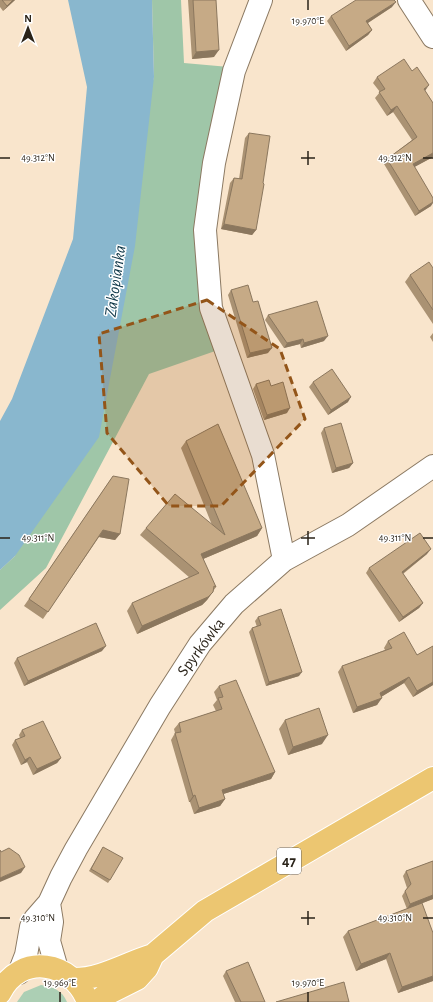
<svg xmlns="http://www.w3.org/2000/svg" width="433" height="1002" viewBox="0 0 433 1002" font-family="'Alegreya Sans',sans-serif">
  <rect width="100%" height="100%" fill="#f9e5cc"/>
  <path fill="#accfb4" d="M41,985c12,2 21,5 26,17h-50l7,-10z"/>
  <path fill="#9fc6a8" d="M152,0h29l3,63 45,4 -26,127 18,155 -72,25 -103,194 -46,42v-40l15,-14 139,-479z"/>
  <path fill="#89b7ce" d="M68,0h84l2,77 -19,169 -36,191 -84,119 -15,14v-149l12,-22 61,-160 14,-152z"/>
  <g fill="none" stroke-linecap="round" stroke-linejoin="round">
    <defs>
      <path id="minor" d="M261,0l-27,71 -20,92 -9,67 6,78 52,147 21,105
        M409,0l24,37
        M49,903l3,19 -3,19 8,28
        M19,973l7,-18 5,-28 4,-8 14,-16 12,-26 15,-28 84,-143 40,-62 34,-40 50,-44 64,-35 85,-59"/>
      <path id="major" d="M74,979c28,0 52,-16 79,-24
        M0,993c20,-41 73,-32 88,9
        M97,1002l8,-7 32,-16 10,-11 6,-13 52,-44 228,-133"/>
    </defs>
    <use href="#minor" stroke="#8b7962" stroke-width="24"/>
    <use href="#major" stroke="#fff" stroke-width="24"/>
    <use href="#minor" stroke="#fff" stroke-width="22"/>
    <use href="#major" stroke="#ecc671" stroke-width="22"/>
  </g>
  <path fill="#aa9273" d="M0,0h15l-12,11 -3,-4z
    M188,0h28l-2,57 -22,2z
    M392,7l-24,16 4,7 -4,5 -22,16 -19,-30 4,-5z
    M377,77l48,14 8,12v54l-19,10 17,39 -16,10 -31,-52 3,-5 25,-19 -19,-28 -6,4 -12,-18 5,-6 -7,-9z
    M249,133l7,97 -4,5 -31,-6 9,-46 4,-5 5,1 6,-41z
    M433,268v56l-28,-42 5,-7z
    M231,290l22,12 15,51 -21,5 -19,-63z
    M268,315l56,26 -23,7 -1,-4 -16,4 -19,-28z
    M433,333v9l-3,-5z
    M313,382l35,20 -20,13 -19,-28z
    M256,384l15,2 16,27 -23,7 -11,-31z
    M324,428l29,35 -4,5 -17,5 -11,-40z
    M186,441l76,87 -5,8 -54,23 13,28 -9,13 -5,5 -65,29 -10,-23 5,-8 58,-25 -50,-43 6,-7 66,-3 -31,-77z
    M113,476l7,58 -5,6 -16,-3 -56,82 -19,-13z
    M427,554l-24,20 20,29 -4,5 -20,14 -33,-49 3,-5z
    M258,617l41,59 -33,10 -17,-54 3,-4 5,-1 -2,-6z
    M388,641l29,14 16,-9v39l-20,12 -9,-14 -23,14 -4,8 -24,8 -15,-41 4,-6 43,-16 -1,-2z
    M102,651l-78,35 -10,-23 3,-5z
    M219,686l56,86 -4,7 -48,15 2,5 -5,7 -26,8 -4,-12h-1l-18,-62 4,-7 -1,-4 5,-6 37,-12 -3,-6 4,-5 -3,-8z
    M285,720l37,24 -34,11 -9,-26z
    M22,730l39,28 -4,5 -24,12 -6,-13 -6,3 -9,-20 3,-5 5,-2 -1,-3z
    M103,847l7,33 -2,3 -19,-12z
    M433,861v38l-26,10 -5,-13 5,-8 -4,-12 3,-5z
    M422,903l11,78 -35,12 -12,-34 -30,12 -13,-34 5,-6z
    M226,971l39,31h-30l-12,-26z"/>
  <path fill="#8b775e" d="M13,0h2l-12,11 4,-5z
    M396,2l-4,5 -29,19 3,-5z
    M372,30l-4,5 -22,16 3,-5z
    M219,50l-5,7 -22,2 4,-7z
    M429,85l-4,6 -1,-2z
    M397,106l-4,6 -6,4 4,-6z
    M433,153v4l-24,13 4,-6z
    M433,202v1l-2,3 -16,10 4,-5z
    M224,224l32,6 -4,5 -31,-6z
    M328,336l-4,5 -23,7 3,-5z
    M303,339l-3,5 -16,4 3,-5z
    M272,348l-4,5 -21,5 3,-5z
    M351,397l-3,5 -20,13 3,-5z
    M290,408l-3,5 -23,7 3,-5z
    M353,463l-4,5 -17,5 4,-5z
    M262,528l-5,8 -61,26 5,-8z
    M103,530l17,4 -5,6 -16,-3z
    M431,549l-4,5 -29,23 4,-5z
    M213,592l-6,8 -5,5 -65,29 5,-8z
    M423,603l-4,5 -20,14 4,-5z
    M106,646l-4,5 -78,35 4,-5z
    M302,672l-3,4 -33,10 3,-4z
    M409,677l-5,6 -28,17 4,-7z
    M433,682v3l-20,12 4,-6z
    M382,698l-5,7 -24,8 4,-6z
    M328,735l-6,9 -34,11 5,-8z
    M30,757l-3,5 -6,3 4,-5z
    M61,758l-4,5 -24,12 4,-6z
    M275,772l-4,7 -54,17 5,-6z
    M195,795l-5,7h-1l4,-6z
    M225,799l-5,7 -26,8 5,-6z
    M25,867l-4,6 -21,9v-4z
    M433,895v4l-26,10 3,-5z
    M390,953l-4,6 -30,12 5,-7z
    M433,976v5l-35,12 4,-6z"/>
  <path fill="#c6aa86" stroke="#8b775e" d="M2,0h11l-6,6z
    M193,0h23l3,50 -23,2z
    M356,0h38l2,2 -30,19 6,9 -23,16 -18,-30z
    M404,59l8,12 5,-4 12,18 -5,4 9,14v50l-20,11 20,34v4l-14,9 -32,-52 30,-22 -20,-31 -6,4 -12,-18 6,-3 -8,-12z
    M249,133l21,3 -7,47 1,1 -8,46 -32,-6 10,-46 8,1z
    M429,262l4,6v42l-23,-35z
    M248,285l5,17 5,-1 14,47 -22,5 -19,-63z
    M317,301l11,35 -24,7 -1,-4 -16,4 -19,-28z
    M332,369l19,28 -20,13 -18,-28z
    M269,380l2,6 12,-4 7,26 -23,7 -11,-31z
    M341,423l12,40 -17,5 -12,-40z
    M218,424l44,104 -61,26 15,33 -2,-1 -1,6 -5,5 -66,29 -10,-23 67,-30 -53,-45 29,-34 50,41 -39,-94z
    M113,476l16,3 -9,55 -17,-4 -55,82 -19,-13z
    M420,533l11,16 -29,23 21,31 -20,14 -34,-49z
    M281,609l21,63 -33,10 -17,-54 9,-3 -3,-8z
    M96,623l10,23 -78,35 -11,-23z
    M404,632l13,23 16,-9v36l-16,9 -8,-14 -29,16 2,5 -25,9 -15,-41 50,-18 -4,-7z
    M236,680l39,92 -53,18 3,9 -26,9 -4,-13 -2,1 -18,-63 6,-1 -2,-9 43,-14 -4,-11 5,-1 -4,-11z
    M319,708l9,27 -35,12 -8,-27z
    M43,721l18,37 -24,11 -7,-12 -5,3 -10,-20 10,-4 -3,-6z
    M103,847l20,11 -13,22 -19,-11z
    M9,848l10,7 6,12 -25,11v-28l1,2z
    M433,861v34l-23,9 -5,-13 6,-7 -5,-13z
    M422,903l11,30v43l-31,11 -12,-34 -29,11 -13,-33z
    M248,962l17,40h-24l-15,-31z
    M344,982l5,20h-73z"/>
  <path fill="#935519" fill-opacity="0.2" stroke="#935519" stroke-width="3" stroke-dasharray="8 5" stroke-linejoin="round" d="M207,300l73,49 25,70 -84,87h-52l-62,-73 -8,-99z"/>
  <path fill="none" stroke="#2a2319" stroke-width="1.5" d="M308,0v10M308,151v14M0,158h10M301,158h14M423,158h10M308,531v14M0,538h10M301,538h14M423,538h10M308,911v14M0,918h10M301,918h14M423,918h10M60,992v10M308,992v10"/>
  <g text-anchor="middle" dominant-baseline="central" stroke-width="3" stroke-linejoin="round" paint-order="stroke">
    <rect fill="#fff" stroke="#6a655e" stroke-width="1" x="277" y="848" width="24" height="26" rx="3"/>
    <g font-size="15" font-weight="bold" fill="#2a2319">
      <text x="289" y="861">47</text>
    </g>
    <g font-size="16" fill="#2a2319" stroke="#fff">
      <text transform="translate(201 647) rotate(-53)">Spyrkówka</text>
    </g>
    <g font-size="17" font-style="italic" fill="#0d3647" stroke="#fff">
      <text transform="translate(115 281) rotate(-82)">Zakopianka</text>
    </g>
  </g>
  <g font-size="10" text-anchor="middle" fill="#2a2319" stroke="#fff" stroke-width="3" stroke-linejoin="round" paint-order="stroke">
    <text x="308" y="24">19.970°E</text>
    <text x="38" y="161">49.312°N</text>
    <text x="395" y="161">49.312°N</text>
    <text x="38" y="541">49.311°N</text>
    <text x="395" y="541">49.311°N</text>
    <text x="38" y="921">49.310°N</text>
    <text x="395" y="921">49.310°N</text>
    <text x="60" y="986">19.969°E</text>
    <text x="308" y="986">19.970°E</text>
  </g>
  <g transform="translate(28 28)" stroke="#ffffff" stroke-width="3" paint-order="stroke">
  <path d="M0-3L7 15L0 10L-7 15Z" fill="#2a2319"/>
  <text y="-6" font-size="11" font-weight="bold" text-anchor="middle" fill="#2a2319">N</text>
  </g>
</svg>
